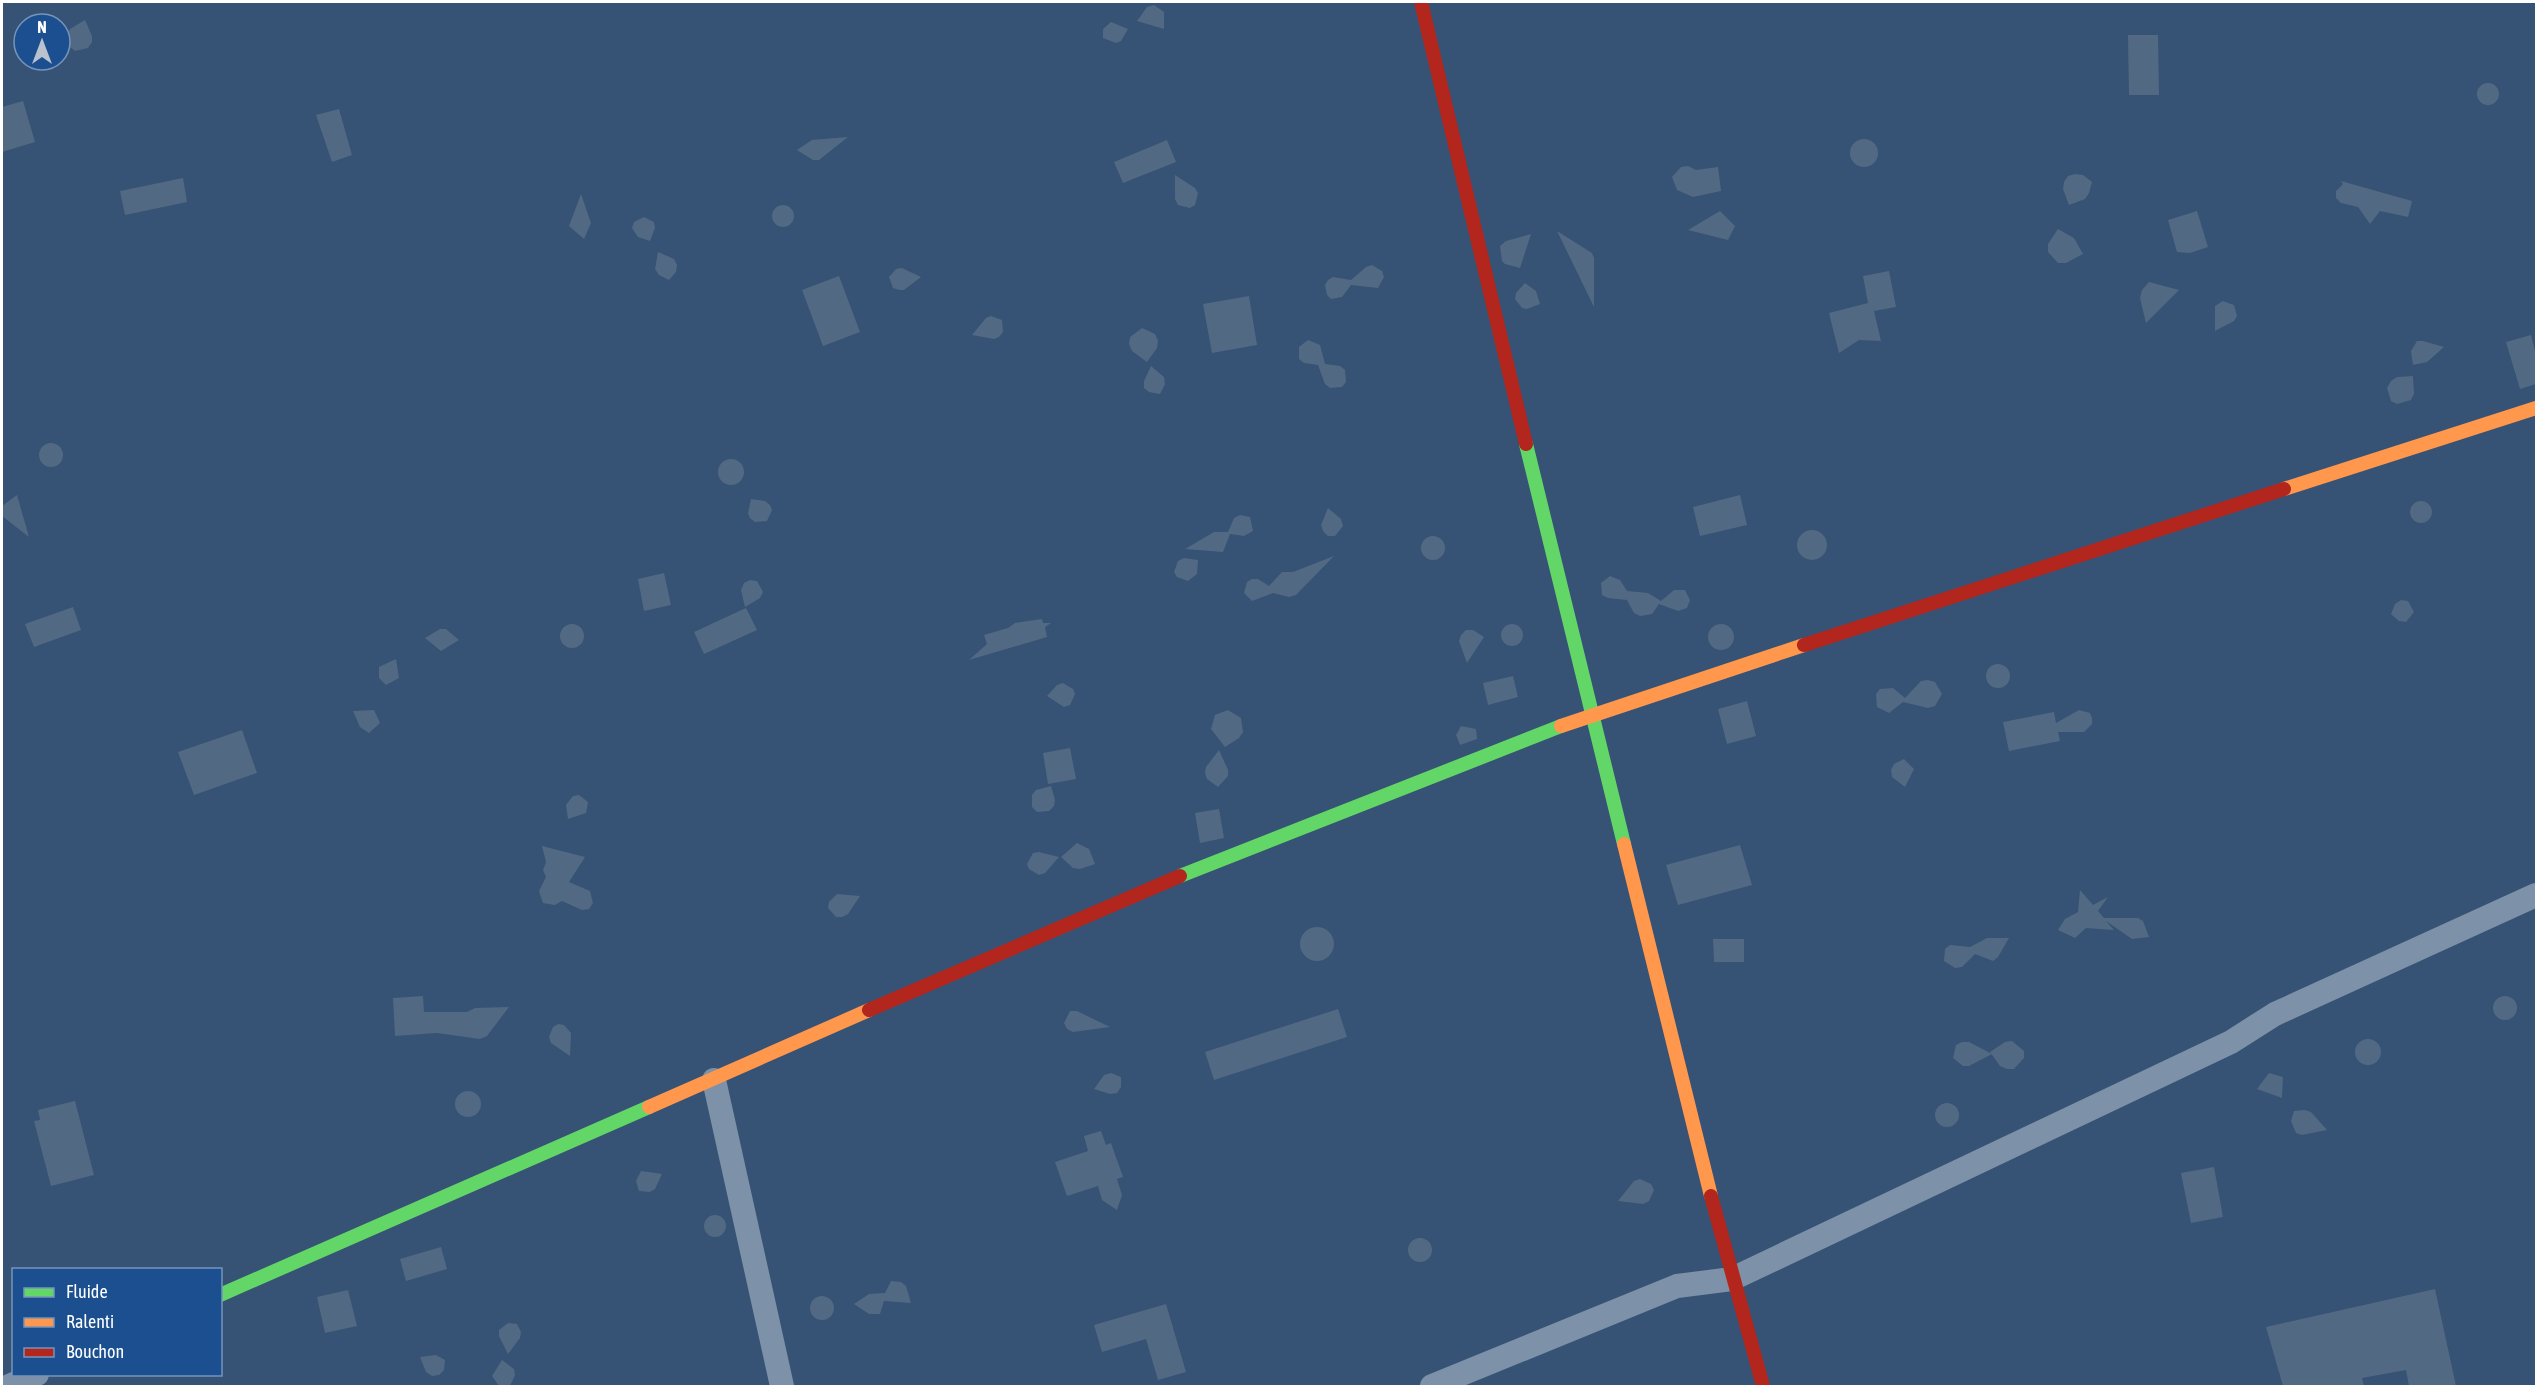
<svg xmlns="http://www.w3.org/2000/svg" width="2538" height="1388" viewBox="0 0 2538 1388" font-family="'Asap Condensed',sans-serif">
  <rect width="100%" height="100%" fill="#365274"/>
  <path fill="#526984" d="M1154,5l10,7v17l-27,-8 10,-14z
    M85,20l7,16v6l-4,6 -13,3 -5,-4 -3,-13 3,-5z
    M1111,22l17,7 -7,12 -5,2 -13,-5v-9z
    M2128,35h30l1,60h-30z
    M2477 94a11 11 0 1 1 22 0a11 11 0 1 1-22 0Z
    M23,101l12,41 -33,10v-45z
    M339,109l13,46 -20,7 -16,-47z
    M848,137l-29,23h-6l-16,-10 15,-10z
    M1850 153a14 14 0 1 1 28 0a14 14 0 1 1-28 0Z
    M1167,140l9,22 -53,21 -9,-21z
    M1688,166l8,4 22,-3 3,24 -28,6 -16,-7 -5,-13 9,-10z
    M2075,174l8,1 9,7 -3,11 -4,6 -16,6 -6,-16 1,-7 4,-6z
    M1175,175l20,13 3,5 -3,12 -5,3 -12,-3 -3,-6z
    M183,178l4,24 -62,13 -5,-24z
    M2341,181l71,20 -4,16 -28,-6 -10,13 -12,-17 -17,-4 -5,-5v-7l7,-7z
    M581,194l10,29 -7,16 -15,-13z
    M772 216a11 11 0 1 1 22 0a11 11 0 1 1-22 0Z
    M1720,211l15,15 -7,14 -40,-10z
    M2197,211l11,36 -18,6 -13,-1 -9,-32z
    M644,217l10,5 1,6 -5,13 -12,-4 -6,-9 2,-6z
    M2058,229l16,9 9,16 -17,9h-8l-10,-11v-8z
    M1557,231l35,22 2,5v49z
    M1531,234l-11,34 -15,-4 -3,-3 -2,-15 6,-5z
    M658,252l16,7 3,6 -1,7 -7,8 -10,-5 -4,-6z
    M1372,265l10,6 2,6 -6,11 -27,-3 -9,12 -11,2 -4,-4 -2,-10 3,-5 5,-3 18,3 15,-13z
    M902,268l19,9 -17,13h-5l-6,-2 -4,-11 7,-8z
    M1889,271l7,36 -22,4 7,30 -22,-1 -20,13 -10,-40 39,-10 -5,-27z
    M839,276l21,56 -37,14 -21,-56z
    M2149,282l30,8 -33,33 -6,-25 2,-8z
    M1525,283l11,8 4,13 -13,5 -5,-1 -7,-9 1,-6z
    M1249,296l8,49 -45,8 -9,-49z
    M2223,301l11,4 3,11 -3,5 -19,10v-25z
    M991,316l11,4 1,12 -4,5 -5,2 -22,-4 14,-17z
    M1142,328l13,6 3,7 -1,7 -10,14 -15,-11 -3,-7 1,-7z
    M2531,335l5,20v29l-16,5 -14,-47z
    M1308,340l12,5 5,19 15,2 5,4 1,12 -4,5 -12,1 -5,-4 -7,-19 -14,-2 -5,-4v-12z
    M2417,341h6l21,6 -17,15 -14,3 -2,-14z
    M1151,366l13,11 1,7 -5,10 -11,-2 -5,-4v-7z
    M2413,376l1,18 -3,6 -14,4 -6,-3 -4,-13 4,-7 6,-4z
    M39 455a12 12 0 1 1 24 0a12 12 0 1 1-24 0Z
    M718 472a13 13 0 1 1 26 0a13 13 0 1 1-26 0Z
    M17,495l12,42 -27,-21v-10z
    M1740,495l7,30 -47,11 -7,-29z
    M751,499l14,2 5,4 2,5 -5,11 -12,1 -5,-4 -2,-5z
    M2410 512a11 11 0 1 1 22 0a11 11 0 1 1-22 0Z
    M1328,508l13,11 2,7 -8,10h-7l-5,-5 -2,-6z
    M1240,515l10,2 3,14 -9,5 -14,-2 -7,18 -38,-3 29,-17h14l6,-14z
    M1797 545a15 15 0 1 1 30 0a15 15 0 1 1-30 0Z
    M1421 548a12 12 0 1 1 24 0a12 12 0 1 1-24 0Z
    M1334,556l-38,39 -7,2 -16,-4 -21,8 -8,-8 3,-11 5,-3h6l11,7 13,-14h11z
    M1184,558l14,2 -1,14 -9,7 -11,-4 -3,-5 4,-11z
    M664,573l7,32 -27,6 -6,-32z
    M1610,576l10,4 7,11 21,2 13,8 13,-11h11l5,10 -3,8 -9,3 -19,-7 -7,10 -12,2 -6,-3 -7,-13 -19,-2 -6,-3 -1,-12z
    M750,580l7,1 6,11 -3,6 -15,9 -4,-17 3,-7z
    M2401,600l7,1 6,11 -8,10 -7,-1 -8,-7 4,-10z
    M73,607l8,23 -47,17 -9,-23z
    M746,608l11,22 -53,24 -10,-22z
    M1042,619l1,4h8l-6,4 2,10 -78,23 18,-16 -3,-9 24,-7 7,-5z
    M560 636a12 12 0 1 1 24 0a12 12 0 1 1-24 0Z
    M1501 635a11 11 0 1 1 22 0a11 11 0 1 1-22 0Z
    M1708 637a13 13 0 1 1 26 0a13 13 0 1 1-26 0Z
    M440,629h6l13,11 -18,11 -16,-13z
    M1466,630h7l11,7 -17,26 -8,-22 2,-6z
    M396,659l3,19 -13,7 -7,-7v-11z
    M1986 676a12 12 0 1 1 24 0a12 12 0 1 1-24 0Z
    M1513,676l5,21 -30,8 -5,-22z
    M1928,680l7,2 7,12 -7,12 -7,2 -25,-6 -14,11 -12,-6 -1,-13 4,-5 13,-1 12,10 16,-17z
    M1063,683l10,6 2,5 -5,11 -6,2 -17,-11 10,-11z
    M1747,701l9,35 -29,8 -9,-35z
    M374,710l6,13 -11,10 -9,-6 -7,-16z
    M1228,710l13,8 2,14 -4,6 -14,9 -14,-18 4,-14z
    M2079,710l11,3 2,5v6l-8,8h-26l2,9 -51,10 -6,-29 51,-10 2,11z
    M1461,726l15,3 1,10 -17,6 -4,-10z
    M242,730l15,43 -63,22 -16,-43z
    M1070,748l6,31 -28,5 -5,-31z
    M1219,750l9,20v6l-10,11 -11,-8 -2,-6 1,-6z
    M1904,759l10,10 -9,18 -13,-10 -1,-7 3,-6z
    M1051,786l4,14 -1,6 -5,5 -12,1 -5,-5v-12l4,-5z
    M579,795l9,7 -2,11 -18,6 -2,-14 7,-9z
    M1219,809l5,29 -24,5 -5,-30z
    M1077,843l12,6 6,15 -15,5 -7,-1 -12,-11z
    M1740,845l12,40 -74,20 -12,-40z
    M542,846l43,11 -16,25 21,9 3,12 -4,6 -7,1 -20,-9 -7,4 -12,-2 -4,-12 7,-14 -3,-7 3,-8z
    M1039,852l20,5 -14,16 -6,2 -10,-6 -2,-5 6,-11z
    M2080,890l13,15 15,-8 -10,14 6,7h34l5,3 6,16 -17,2 -26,-18 8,9 -28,-2 -11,10 -17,-8 7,-11 13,-7z
    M837,894l23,2 -12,18 -6,3h-6l-8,-9 1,-6z
    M1300 944a17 17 0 1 1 34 0a17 17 0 1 1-34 0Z
    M1987,938h22l-11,19 -5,4 -18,-7 -13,13 -7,1 -11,-7 1,-12 5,-4 20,2z
    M1713,939h31v23h-30z
    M2493 1008a12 12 0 1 1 24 0a12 12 0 1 1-24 0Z
    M423,996l1,16h43l8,-4 34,-1 -22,29 -7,3 -43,-6 -42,3 -2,-38z
    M1338,1009l9,28 -133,43 -9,-28z
    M1070,1011h7l33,16 -37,5 -6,-3 -3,-6z
    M558,1024l6,1 7,8 -1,23 -19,-13 -2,-6 4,-10z
    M2355 1052a13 13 0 1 1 26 0a13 13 0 1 1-26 0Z
    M2012,1041l12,10v7l-10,11h-7l-7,-3 -10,-14 15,-10z
    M1962,1042h7l23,12 -23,12h-6l-10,-8 3,-13z
    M1111,1073l10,4v10l-4,6 -7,1 -16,-5 10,-14z
    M2269,1073l14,4 -1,21 -25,-9z
    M455 1104a13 13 0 1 1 26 0a13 13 0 1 1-26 0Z
    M75,1101l19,74 -43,11 -17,-65 6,-1 -2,-10z
    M1935 1115a12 12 0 1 1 24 0a12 12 0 1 1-24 0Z
    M2305,1110l6,2 16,18 -25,5 -6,-2 -5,-12 3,-10z
    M1101,1131l5,14 5,-2 12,34 -6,2 5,16 -5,15 -15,-10 -4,-14 -31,10 -12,-34 33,-11 -4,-15z
    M2214,1167l9,50 -32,6 -10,-50z
    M641,1171l21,3 -7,15 -5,3 -11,-1 -3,-10z
    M1640,1179l11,5 3,6 -5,11 -6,3 -25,-3 16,-20z
    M704 1226a11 11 0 1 1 22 0a11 11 0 1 1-22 0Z
    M1408 1250a12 12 0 1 1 24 0a12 12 0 1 1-24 0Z
    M441,1247l6,22 -41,12 -6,-22z
    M891,1281l10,1 5,4 5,17 -27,-2 -4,13h-11l-15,-10 15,-10 16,-1z
    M2435,1289l21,97h-47l-3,-16 -44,8 2,8h-81l-17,-59z
    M348,1290l9,36 -32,7 -8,-36z
    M810 1308a12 12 0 1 1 24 0a12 12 0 1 1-24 0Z
    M1166,1304l20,68 -28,8 -12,-41 -44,13 -8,-27z
    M508,1323l9,1 4,8 -1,6 -12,16 -9,-18v-6z
    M436,1355l9,5 -1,10 -5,5 -7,1 -6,-4 -6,-15z
    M502,1360l12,9 1,6 -5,11h-11l-7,-10z"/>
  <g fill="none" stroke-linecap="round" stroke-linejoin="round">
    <path stroke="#7d92a8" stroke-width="24" d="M714,1080l68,306
      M9,1386l28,-12
      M1432,1386l245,-100 55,-7 499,-237 44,-28 261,-119"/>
    <path stroke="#63d668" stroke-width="14" d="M1526,444l98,400
      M1180,876l381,-150
      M220,1295l429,-188"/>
    <path stroke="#ff974d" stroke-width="14" d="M2284,489l252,-81
      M1561,726l243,-81
      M1624,844l87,352
      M649,1107l220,-97"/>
    <path stroke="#b3261e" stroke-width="14" d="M1421,2l105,442
      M1804,645l480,-156
      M869,1010l311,-134
      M1711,1196l52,190"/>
  </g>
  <rect width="2538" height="1388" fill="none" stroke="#ffffff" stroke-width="6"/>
  <rect x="12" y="1268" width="210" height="108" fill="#1b4f8f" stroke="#7695bc" stroke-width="1.5"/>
  <rect x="24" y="1288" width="30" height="9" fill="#63d668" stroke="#7695bc" stroke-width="1.5"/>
  <text x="66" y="1298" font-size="18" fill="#ffffff">Fluide</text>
  <rect x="24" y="1318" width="30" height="9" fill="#ff974d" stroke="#7695bc" stroke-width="1.5"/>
  <text x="66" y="1328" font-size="18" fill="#ffffff">Ralenti</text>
  <rect x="24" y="1348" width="30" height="9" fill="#b3261e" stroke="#7695bc" stroke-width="1.5"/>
  <text x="66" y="1358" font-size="18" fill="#ffffff">Bouchon</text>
  <g transform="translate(42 42)"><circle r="28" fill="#1b4f8f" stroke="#7695bc" stroke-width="1.5"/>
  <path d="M0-4.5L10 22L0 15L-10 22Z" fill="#b9c2ce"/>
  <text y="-9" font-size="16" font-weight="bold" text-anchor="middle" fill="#ffffff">N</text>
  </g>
</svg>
